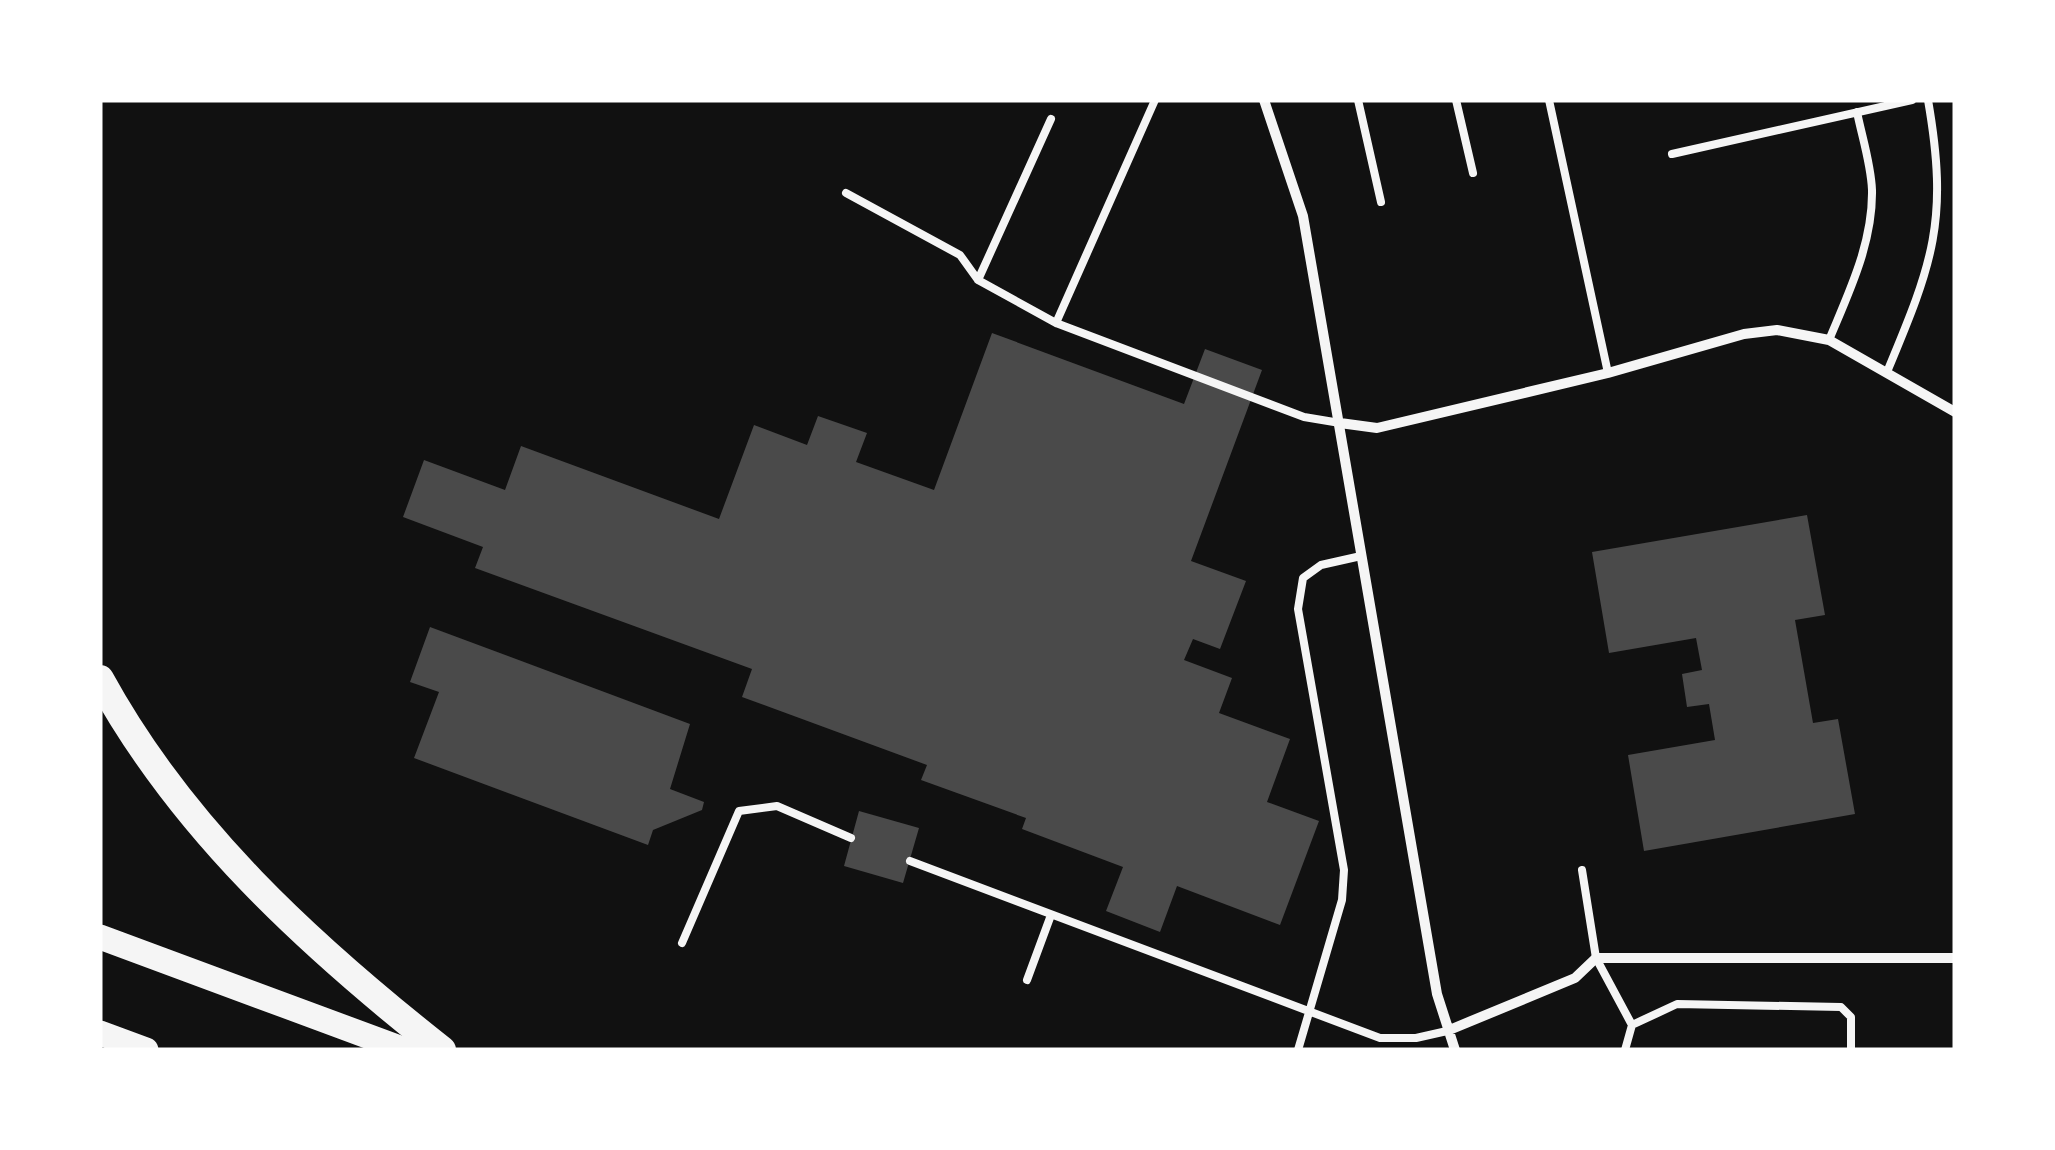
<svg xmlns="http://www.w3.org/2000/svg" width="2055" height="1150" viewBox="0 0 2055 1150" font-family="'Exo 2',sans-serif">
  <rect width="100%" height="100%" fill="#111"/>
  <path fill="#4a4a4a" d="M992,333l192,71 21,-55 57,21 -71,191 55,20 -26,68 -27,-10 -9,21 48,18 -13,35 71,26 -23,63 52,19 -39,104 -103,-39 -17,46 -54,-21 17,-44 -101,-38 4,-11 -105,-38 6,-15 -185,-68 10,-28 -277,-101 8,-21 -80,-30 21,-57 81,30 16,-44 198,73 35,-94 53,20 11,-29 49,17 -11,29 78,28z
    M1807,515l18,100 -30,5 18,103 25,-4 17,95 -211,37 -16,-96 87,-15 -6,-36 -22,3 -5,-33 20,-4 -6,-32 -87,15 -17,-101z
    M430,627l260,97 -20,65 34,13 -2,8 -49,20 -5,15 -234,-87 25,-66 -29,-10z
    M859,811l60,17 -16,55 -59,-17z"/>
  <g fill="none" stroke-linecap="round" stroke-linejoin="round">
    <path stroke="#f5f5f5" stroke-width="8" d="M1358,100l23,102
      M1456,100l17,73
      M1549,100l59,273
      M1672,154l240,-54
      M846,193l114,62 18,25 78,43 248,94 36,6
      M978,280l73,-161
      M1056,323l99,-223
      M1829,340c20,-48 44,-97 43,-150 -1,-26 -10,-53 -15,-78
      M1887,372c46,-110 62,-151 41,-272
      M910,861l470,177h36l31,-7
      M1582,870l14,88 36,67
      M682,943l57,-132 38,-5 74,32
      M1027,980l24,-65
      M1298,1050l44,-150 2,-30 -46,-261 5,-31 18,-13 40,-9
      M1625,1050l7,-25 45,-21 164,3 10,10v33"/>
    <path stroke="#f5f5f5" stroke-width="10" d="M1264,100l39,116 134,778 18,56
      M1340,423l37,5 231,-55 136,-39 33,-4 52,10 126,72
      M1447,1031l128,-53 21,-20h359"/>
    <path stroke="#f5f5f5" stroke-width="25" d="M100,937l305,113
      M100,1033l46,17"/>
    <path stroke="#f5f5f5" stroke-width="28" d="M100,679c82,150 209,266 342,371"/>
  </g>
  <rect width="2055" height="1150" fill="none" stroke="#ffffff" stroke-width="205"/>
</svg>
